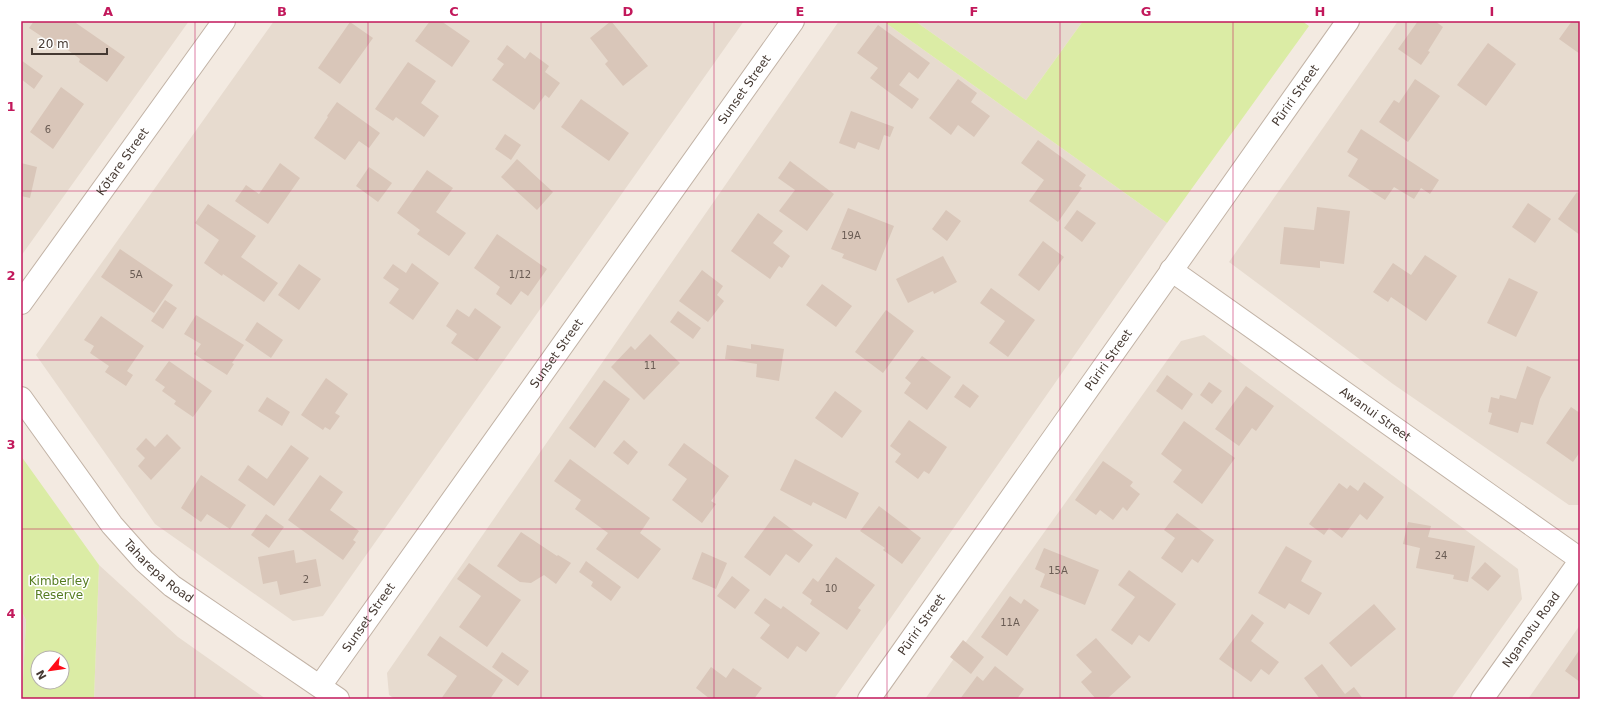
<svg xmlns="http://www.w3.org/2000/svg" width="1601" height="720" viewBox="0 0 1601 720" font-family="'DejaVu Sans',sans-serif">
  <rect width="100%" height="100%" fill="#f3eae1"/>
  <path fill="#e7dbcf" d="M21,21h168l-168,235z
    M274,21h470l-421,595 -30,5 -138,-97 -119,-169z
    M839,21h44l284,202 -333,476h-439l-6,-4 -2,-22z
    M915,21h168l-57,79z
    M1398,21h182v484h-11l-176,-121 -164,-122z
    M1204,335l314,234 4,30 -71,100h-526l256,-358z
    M99,565l79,72 88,62h-172z
    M21,610l5,10 -4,79h-1z
    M1580,625v74h-52z"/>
  <path fill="#dbeca5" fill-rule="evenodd" d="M883,21h32l111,79 57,-79h219l7,5 -142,197z
    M21,456l78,109 -5,134h-72l4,-79 -5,-10zM38,658h24v24h-24z"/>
  <path fill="#d9c6b9" d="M34,21h43l-1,2 49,34 -18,25 -28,-20 1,-3 -19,-14 -2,3 -30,-20z
    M430,21h11l29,20 -18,26 -37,-26z
    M611,21l37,45 -25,20 -18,-22 3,-3 -18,-23z
    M1418,21h17l8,6 -15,24 2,1 -9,13 -23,-16z
    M1572,21h8v33l-21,-15z
    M350,22l23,16 -33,46 -22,-16z
    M878,25l52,38 -12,16 -9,-7 -10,13 20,14 -7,10 -42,-31 8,-10 -21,-15z
    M1488,43l28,21 -30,42 -29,-21z
    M507,45l18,14 5,-7 19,14 -4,6 15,11 -11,15 -4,-3 -11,15 -42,-30 12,-16 -7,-5z
    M21,60l22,16 -9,13 -13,-10z
    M408,62l28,19 -15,22 18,13 -15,21 -28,-20 -3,4 -18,-12z
    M958,79l19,14 -6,9 19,14 -16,21 -16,-12 -7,10 -22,-17z
    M1415,79l25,17 -32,46 -29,-20 15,-22 5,3z
    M61,87l23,17 -31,45 -23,-17z
    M581,99l48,34 -20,28 -48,-34z
    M337,102l43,31 -11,15 -10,-7 -14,19 -31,-22 14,-21 -1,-1z
    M851,111l43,16 -4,10 -6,-2 -5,15 -21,-8 -3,7 -16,-6z
    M1361,129l78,51 -9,14 -9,-6 -7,11 -20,-12 -9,13 -37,-24 10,-17 -11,-7z
    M505,134l16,11 -10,15 -16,-11z
    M1038,140l48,35 -7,11 3,2 -24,34 -29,-21 15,-21 -23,-17z
    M517,159l36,33 -16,18 -36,-33z
    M790,161l44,33 -27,37 -28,-20 16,-21 -17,-12z
    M21,163l16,4 -7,31 -9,-2z
    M280,163l20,15 -32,46 -33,-23 11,-16 13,9z
    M369,167l23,16 -14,19 -22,-16z
    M427,170l26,18 -17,24 30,21 -17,23 -32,-22 3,-4 -23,-17z
    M1577,192l3,2v41l-22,-16z
    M1528,203l23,16 -16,24 -23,-16z
    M208,204l48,32 -15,21 37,26 -14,19 -41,-28 -1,2 -18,-13 15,-23 -24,-17z
    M1317,207l33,4 -6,53 -24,-3v7l-40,-4 4,-37 30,3z
    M848,208l46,18 -18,45 -34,-13 2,-4 -13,-5z
    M946,210l15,11 -14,20 -15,-12z
    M1077,210l19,13 -14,19 -18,-14z
    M758,213l25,18 -10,12 17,13 -8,12 -3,-2 -9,13 -39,-28z
    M497,234l50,35 -19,27 -7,-5 -10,14 -15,-11 4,-7 -26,-19z
    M1043,241l21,16 -25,34 -21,-16z
    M120,249l53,36 -19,28 -53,-36z
    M1425,255l32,21 -31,45 -35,-24 -3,5 -15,-10 20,-29 18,12z
    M943,256l14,26 -23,12 -1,-3 -25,12 -12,-24z
    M412,263l27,20 -26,37 -24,-17 10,-14 -16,-11 10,-14 13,9z
    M299,264l22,15 -22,31 -21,-15z
    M702,270l21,16 -6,9 7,6 -16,21 -29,-21z
    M1509,278l29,14 -22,45 -29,-14z
    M822,284l30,22 -16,21 -30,-22z
    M991,288l44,32 -27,37 -19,-14 16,-22 -25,-18z
    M165,300l12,8 -14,21 -12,-8z
    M475,308l26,19 -24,34 -26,-18 6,-9 -11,-8 11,-17 12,8z
    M886,310l28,21 -31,42 -28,-21z
    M678,311l23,17 -8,11 -23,-17z
    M196,315l48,30 -12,18 2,1 -7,11 -33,-21 7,-10 -17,-10z
    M101,316l43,30 -17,25 6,4 -7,11 -21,-14 4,-6 -19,-13 4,-7 -10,-6z
    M257,322l26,18 -12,18 -26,-18z
    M650,334l30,29 -36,37 -33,-33 20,-21 4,4z
    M751,344l33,5 -5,32 -23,-4 1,-13 -32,-5 2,-14 24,4z
    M922,356l29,21 -24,33 -23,-17 7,-10 -6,-5z
    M169,361l43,30 -19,26 -19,-13 2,-3 -14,-10 3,-4 -10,-7z
    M1527,366l24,11 -11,22 -7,26 -12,-3 -3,11 -29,-9 3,-11 -4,-1 3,-15 8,2 1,-4 16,4z
    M1167,375l26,19 -11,16 -26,-19z
    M326,378l22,16 -13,19 5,3 -10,14 -5,-3 -2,3 -22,-15z
    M604,380l26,19 -35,49 -26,-20z
    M1209,382l13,9 -10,13 -12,-9z
    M963,384l16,12 -9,12 -16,-11z
    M1246,386l28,20 -18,25 -4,-3 -13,18 -24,-17z
    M835,391l27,20 -20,27 -27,-20z
    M267,397l23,15 -8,14 -24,-15z
    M1571,407l9,6v39l-7,10 -27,-19z
    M909,420l38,27 -18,27 -5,-3 -6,8 -23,-17 6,-8 -11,-8z
    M1184,421l51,37 -33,46 -29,-22 9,-12 -21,-16z
    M167,434l14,14 -30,32 -13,-14 7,-8 -9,-9 10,-11 9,9z
    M624,440l14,12 -10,13 -15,-12z
    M684,443l45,33 -18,25 5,3 -14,19 -30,-23 15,-21 -19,-14z
    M291,445l18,13 -35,48 -36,-26 10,-15 19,14z
    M570,459l80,59 -10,15 21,16 -23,30 -42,-30 12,-16 -33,-24 6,-9 -27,-19z
    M795,459l64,34 -13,26 -33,-17 -2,4 -31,-16z
    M1103,461l30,21 -3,4 10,8 -13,17 -4,-4 -10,13 -13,-10 -4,5 -21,-15z
    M201,475l45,30 -16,24 -23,-15 -6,8 -20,-14z
    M320,475l23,17 -13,18 29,21 -6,9 3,2 -13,18 -55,-40z
    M1364,482l20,15 -17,23 -7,-6 -18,24 -13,-10 -5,7 -15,-11 30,-41 8,6 3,-4 8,6z
    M879,506l42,32 -19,26 -19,-14 2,-2 -25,-17z
    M1177,513l37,27 -16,23 -6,-4 -10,14 -21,-15 14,-20 -11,-8z
    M266,514l18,13 -15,21 -18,-13z
    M774,516l39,29 -14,18 -13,-9 -16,22 -26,-19z
    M1408,522l23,4 -3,11 47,9 -7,36 -15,-3 1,-4 -38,-7 4,-20 -17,-4z
    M521,532l36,24 1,-1 13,8 -15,21 -12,-9 -13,8 -11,-1 -23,-16z
    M1286,546l26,15 -11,20 21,12 -13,22 -20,-12 -4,6 -27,-16z
    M1044,548l55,22 -14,35 -45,-18 5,-13 -10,-5z
    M294,550l2,13 20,-4 5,27 -41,9 -3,-14 -14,3 -5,-27z
    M702,552l25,11 -11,26 -24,-10z
    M836,557l39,28 -17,23 3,2 -14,20 -37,-26 2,-4 -10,-7 11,-15 5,4z
    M586,561l35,26 -10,14 -20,-15 2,-4 -14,-10z
    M1485,562l16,14 -13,15 -17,-13z
    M469,563l52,37 -34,47 -28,-20 22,-31 -24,-17z
    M1129,570l47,34 -27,38 -10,-7 -7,10 -21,-15 24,-33 -17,-12z
    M732,576l18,14 -15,19 -18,-13z
    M1010,596l11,8 3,-5 15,11 -32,46 -26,-19z
    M765,598l16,11 2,-3 37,27 -14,19 -9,-6 -9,13 -28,-21 10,-13 -16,-12z
    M1374,604l22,25 -45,38 -22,-24z
    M1252,614l12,9 -13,18 28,21 -10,13 -8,-6 -10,13 -32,-23z
    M440,636l63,44 -13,19h-49l16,-23 -30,-21z
    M1096,638l35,39 -24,22h-11l-15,-17 11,-10 -16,-17z
    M963,640l21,17 -13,17 -21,-17z
    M1580,649v33l-15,-11z
    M502,652l27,19 -11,15 -26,-19z
    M1322,664l23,30 9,-7 9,12h-43l-16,-21z
    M995,666l29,23 -7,10h-57l17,-23 6,5z
    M711,667l15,11 7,-10 29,20 -8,11h-44l-14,-11z"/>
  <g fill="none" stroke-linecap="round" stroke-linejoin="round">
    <defs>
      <g id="minor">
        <path id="s1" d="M1171,270l409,289"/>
        <path id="s2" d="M21,303l203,-282"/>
        <path id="s3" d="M320,686l473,-665"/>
        <path id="s4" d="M869,699l479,-678"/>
        <path id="s5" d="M1482,699l98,-138"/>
      </g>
      <g id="tertiary">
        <path id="s6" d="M21,398l91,127 32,36 28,25 166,113"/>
      </g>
    </defs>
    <use href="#minor" stroke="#c2b3a6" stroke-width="24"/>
    <use href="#tertiary" stroke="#c2b3a6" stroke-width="24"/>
    <use href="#minor" stroke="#fff" stroke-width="22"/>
    <use href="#tertiary" stroke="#fff" stroke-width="22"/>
  </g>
  <path fill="none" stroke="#c2185b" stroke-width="1" stroke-opacity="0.55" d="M195,21v678M368,21v678M541,21v678M714,21v678M887,21v678M1060,21v678M1233,21v678M1406,21v678M21,191h1559M21,360h1559M21,529h1559"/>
  <g text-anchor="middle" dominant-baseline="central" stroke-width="3" stroke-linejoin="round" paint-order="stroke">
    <g font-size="10" fill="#6a5c54">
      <text x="48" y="129">6</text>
      <text x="851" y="235">19A</text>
      <text x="136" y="274">5A</text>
      <text x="520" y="274">1/12</text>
      <text x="650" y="365">11</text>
      <text x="1441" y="555">24</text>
      <text x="1058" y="570">15A</text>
      <text x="306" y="579">2</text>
      <text x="831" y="588">10</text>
      <text x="1010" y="622">11A</text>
    </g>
    <g font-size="12" fill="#453932" stroke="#fff">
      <text stroke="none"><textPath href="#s3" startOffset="732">Sunset Street</textPath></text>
      <text stroke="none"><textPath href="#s4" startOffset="739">Pūriri Street</textPath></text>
      <text stroke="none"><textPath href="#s2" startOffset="174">Kōtare Street</textPath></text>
      <text stroke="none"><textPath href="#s3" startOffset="408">Sunset Street</textPath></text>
      <text stroke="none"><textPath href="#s4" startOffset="415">Pūriri Street</textPath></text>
      <text stroke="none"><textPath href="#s1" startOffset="250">Awanui Street</textPath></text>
      <text stroke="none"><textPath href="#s6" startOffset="222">Taharepa Road</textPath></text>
      <text stroke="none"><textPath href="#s3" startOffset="84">Sunset Street</textPath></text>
      <text stroke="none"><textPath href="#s4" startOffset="91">Pūriri Street</textPath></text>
      <text stroke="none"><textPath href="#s5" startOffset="85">Ngamotu Road</textPath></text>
    </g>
    <g font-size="12" fill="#557c20" stroke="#fff">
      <text x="59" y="581">Kimberley<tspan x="59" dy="14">Reserve</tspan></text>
    </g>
  </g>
  <rect width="1601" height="720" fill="none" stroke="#ffffff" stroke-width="44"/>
  <g transform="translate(50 670) rotate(241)"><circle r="19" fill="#ffffff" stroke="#b5b0ad"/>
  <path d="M0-3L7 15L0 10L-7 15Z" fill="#ff0c18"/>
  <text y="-6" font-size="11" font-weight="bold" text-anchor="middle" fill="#453932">N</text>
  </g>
  <path d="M32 48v6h75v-6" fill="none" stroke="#453932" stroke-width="2"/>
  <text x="38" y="48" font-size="12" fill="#453932" stroke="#ffffff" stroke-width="3" paint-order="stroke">20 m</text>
  <rect x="22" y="22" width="1557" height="676" fill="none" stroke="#c2185b" stroke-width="1.5"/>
  <g font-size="13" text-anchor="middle" font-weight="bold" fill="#c2185b">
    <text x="108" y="16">A</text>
    <text x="282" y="16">B</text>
    <text x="454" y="16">C</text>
    <text x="628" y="16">D</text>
    <text x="800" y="16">E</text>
    <text x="974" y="16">F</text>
    <text x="1146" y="16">G</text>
    <text x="1320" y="16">H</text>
    <text x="1492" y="16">I</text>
    <text x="11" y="111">1</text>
    <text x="11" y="280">2</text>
    <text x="11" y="449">3</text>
    <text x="11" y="618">4</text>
  </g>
</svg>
